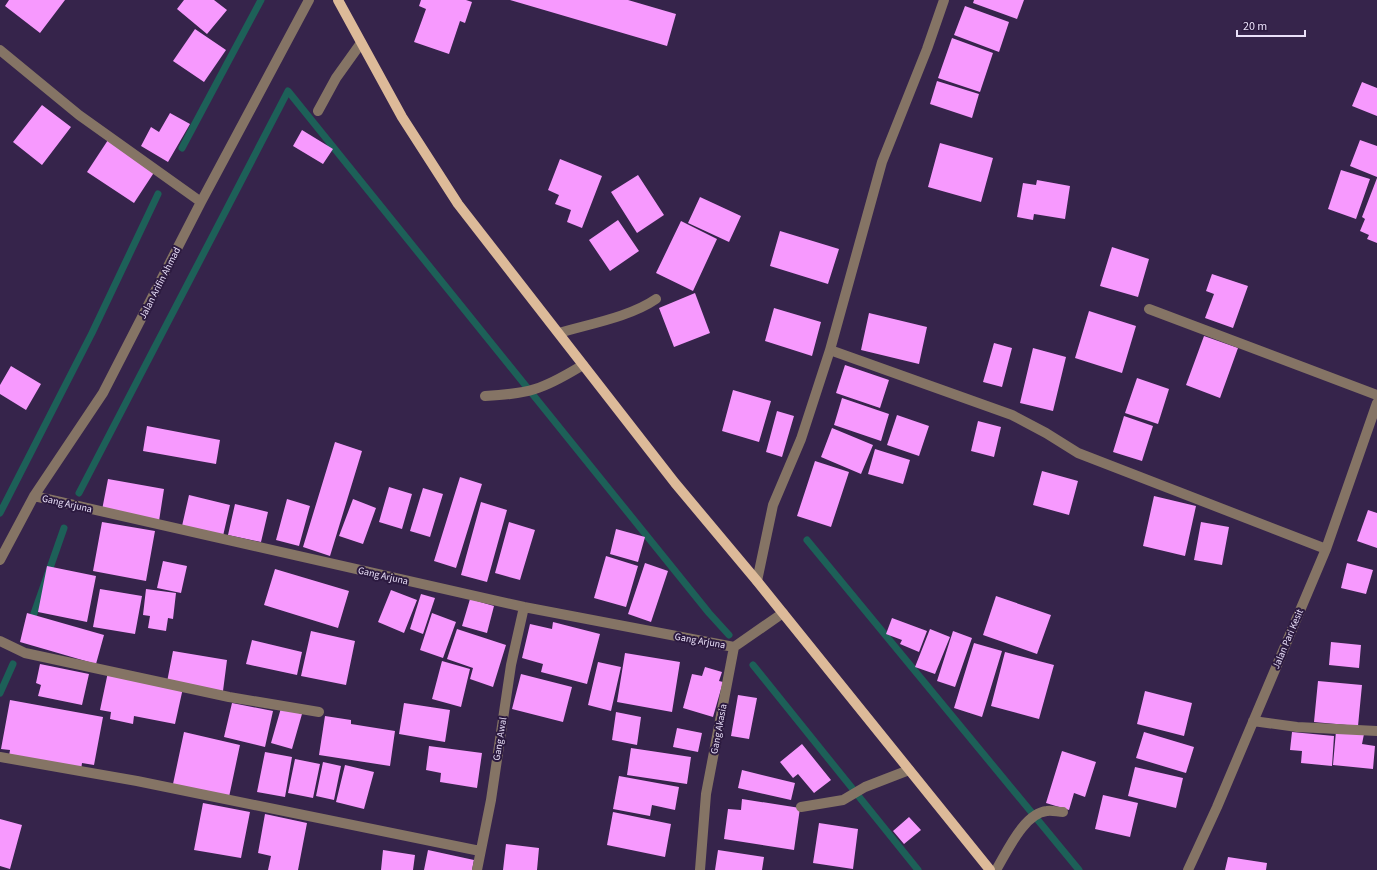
<svg xmlns="http://www.w3.org/2000/svg" width="1377" height="870" viewBox="0 0 1377 870" font-family="'Source Sans 3',sans-serif">
  <rect width="100%" height="100%" fill="#36244b"/>
  <g fill="none" stroke-linecap="round" stroke-linejoin="round">
    <path stroke="#1d6058" stroke-width="7" d="M182,148l79,-148
      M79,493l209,-402 421,522 20,22
      M0,513l92,-180 66,-139
      M807,540l272,330
      M31,622l33,-94
      M753,665l165,205
      M0,693l13,-29"/>
  </g>
  <path fill="#f799fe" d="M9,0h56l-25,33 -35,-27z
    M184,0h30l13,10 -20,24 -30,-25z
    M421,0h45l6,2 -7,21 -5,-2 -11,33 -35,-12 12,-33 -7,-3z
    M510,0h118l48,14 -9,32z
    M974,0h50l-7,19 -44,-16z
    M965,6l44,16 -10,30 -45,-17z
    M195,29l31,21 -22,32 -31,-21z
    M952,38l41,15 -13,39 -42,-14z
    M937,81l42,13 -7,24 -42,-14z
    M1362,82l15,6v28l-25,-10z
    M42,105l29,22 -29,38 -29,-23z
    M170,113l20,11 -22,38 -27,-16 10,-19 8,5z
    M302,130l31,19 -10,15 -30,-18z
    M108,140l47,31 -21,32 -47,-31z
    M1360,140l17,6v31l-27,-11z
    M940,143l53,15 -12,44 -53,-15z
    M560,159l42,17 -20,52 -15,-6 4,-12 -16,-6 4,-9 -11,-5z
    M1341,170l29,9 -14,40 -28,-10z
    M638,175l26,40 -27,18 -26,-41z
    M1377,178v65l-10,-4 2,-4 -9,-4 5,-12 -3,-2z
    M1037,180l33,6 -5,33 -31,-5 -1,6 -16,-3 6,-34 13,2z
    M700,197l41,19 -12,26 -41,-19z
    M618,220l21,31 -29,20 -21,-31z
    M681,221l36,18 -24,52 -37,-18z
    M780,231l59,18 -11,35 -58,-18z
    M1112,247l37,12 -11,38 -38,-11z
    M1212,274l36,12 -15,42 -28,-10 9,-24 -8,-3z
    M695,293l15,40 -36,14 -15,-39z
    M774,308l47,14 -9,34 -47,-15z
    M1089,311l47,15 -14,47 -47,-15z
    M869,313l58,14 -8,37 -58,-14z
    M1204,336l34,12 -18,50 -34,-13z
    M994,343l18,5 -10,39 -19,-5z
    M1033,348l33,9 -13,54 -33,-8z
    M845,365l44,15 -9,28 -44,-15z
    M11,366l30,18 -15,26 -26,-16v-9z
    M1137,378l32,11 -11,35 -33,-11z
    M733,390l38,11 -12,41 -37,-11z
    M842,398l47,16 -8,27 -47,-16z
    M777,411l17,5 -12,41 -16,-5z
    M897,415l32,11 -10,30 -32,-11z
    M1124,416l29,10 -11,35 -29,-9z
    M978,421l23,6 -7,30 -23,-6z
    M147,426l73,14 -4,24 -73,-13z
    M832,428l41,17 -12,29 -40,-17z
    M335,442l27,9 -32,105 -27,-9z
    M875,449l35,11 -7,24 -35,-10z
    M815,461l34,11 -18,55 -34,-11z
    M1042,471l36,10 -9,34 -36,-10z
    M460,477l22,7 -26,84 -22,-7z
    M108,479l56,10 -5,32 -57,-11z
    M389,487l23,7 -10,35 -23,-7z
    M423,488l20,6 -13,43 -20,-6z
    M189,495l41,10 -7,31 -41,-10z
    M1154,496l42,10 -11,50 -42,-10z
    M287,499l23,7 -11,40 -23,-6z
    M353,499l23,9 -13,36 -24,-8z
    M481,502l26,8 -20,72 -26,-7z
    M235,504l33,8 -7,30 -33,-7z
    M1368,510l9,3v35l-20,-7z
    M102,522l53,9 -9,50 -53,-10z
    M509,522l26,8 -15,50 -25,-7z
    M1201,522l28,5 -7,38 -28,-5z
    M616,529l29,8 -7,25 -28,-8z
    M606,556l32,10 -12,41 -32,-9z
    M163,561l24,5 -6,27 -24,-5z
    M645,563l23,8 -17,51 -23,-8z
    M1347,563l26,7 -7,24 -25,-6z
    M47,566l49,10 -9,46 -49,-10z
    M275,569l74,22 -11,37 -74,-23z
    M100,589l42,7 -7,38 -42,-7z
    M146,589l30,4 -3,26 -5,-1 -2,13 -18,-3 2,-12 -7,-1z
    M391,590l26,10 -13,33 -26,-11z
    M421,594l14,4 -12,36 -13,-5z
    M996,596l55,19 -14,39 -54,-19z
    M470,599l24,7 -7,27 -25,-7z
    M27,613l77,22 -8,29 -76,-22z
    M432,613l24,9 -13,36 -23,-8z
    M892,618l35,13 -8,21 -19,-8 2,-4 -16,-6z
    M553,622l47,12 -13,50 -46,-12 2,-8 -21,-6 8,-34 22,5z
    M457,629l49,16 -13,42 -23,-8 3,-11 -26,-9z
    M930,629l20,8 -15,37 -20,-7z
    M311,631l44,10 -9,44 -45,-9z
    M953,631l19,7 -17,49 -18,-6z
    M252,640l50,12 -5,23 -51,-11z
    M1331,642l30,3 -2,23 -30,-3z
    M974,643l28,8 -20,66 -28,-9z
    M173,651l54,9 -4,31 -56,-9z
    M1005,652l49,13 -15,54 -48,-13z
    M625,653l55,9 -8,50 -55,-10z
    M442,661l28,8 -9,38 -29,-8z
    M598,662l23,5 -10,44 -23,-6z
    M40,664l49,10 -7,31 -44,-9 3,-11 -5,-2z
    M705,667l17,5 -3,9 4,1 -10,35 -30,-9 9,-34 10,2z
    M108,672l75,16 -8,36 -41,-8 -1,8 -23,-5 1,-7 -11,-2z
    M521,674l51,13 -9,35 -51,-13z
    M1318,681l44,4 -4,41 -44,-4z
    M1145,691l47,12 -8,33 -47,-12z
    M738,695l19,3 -8,41 -18,-3z
    M10,700l93,17 -9,48 -12,-2 -1,7 -72,-14 1,-6 -9,-1z
    M232,703l41,8 -8,36 -41,-10z
    M404,703l46,7 -5,32 -46,-8z
    M281,708l21,6 -10,35 -21,-6z
    M616,712l25,5 -4,28 -25,-5z
    M325,716l26,4v4l44,7 -5,35 -71,-11z
    M677,728l25,5 -4,19 -25,-5z
    M1336,731l28,3 -2,10 13,2 -2,23 -40,-4z
    M184,732l56,13 -11,52 -56,-13z
    M1144,732l50,15 -8,26 -50,-15z
    M1292,732l42,4 -2,30 -31,-3 1,-12 -12,-1z
    M802,744l29,36 -17,13 -16,-19 -5,4 -13,-16z
    M429,746l53,7 -5,35 -37,-6 1,-9 -15,-3z
    M631,748l60,9 -4,27 -60,-9z
    M1062,751l34,11 -11,35 -11,-4 -5,17 -23,-7z
    M265,752l27,5 -7,40 -28,-5z
    M295,759l25,5 -7,34 -25,-5z
    M323,762l18,4 -7,34 -18,-4z
    M345,765l29,7 -10,37 -28,-7z
    M1135,767l48,11 -7,30 -48,-12z
    M742,770l53,13 -4,17 -53,-12z
    M619,776l60,11 -4,23 -23,-5 -2,11 -37,-7z
    M1103,795l35,8 -8,34 -35,-8z
    M742,799l58,9 -6,42 -70,-11 4,-30 13,1z
    M203,803l47,9 -9,46 -47,-8z
    M613,812l58,12 -6,33 -58,-12z
    M265,814l42,9 -9,47h-30l3,-14 -13,-3z
    M909,817l12,13 -17,14 -11,-13z
    M0,819l22,6 -12,44 -10,-3z
    M819,823l39,6 -5,40 -40,-6z
    M506,844l33,4 -2,22h-34z
    M383,850l32,5 -2,15h-32z
    M428,850l46,10 -2,10h-48z
    M718,850l46,7 -2,13h-47z
    M1228,857l39,6 -1,7h-41z"/>
  <g fill="none" stroke-linecap="round" stroke-linejoin="round">
    <path stroke="#857465" stroke-width="10" d="M0,50l79,65 122,87
      M318,111l18,-33 25,-35
      M1149,309l228,86
      M559,333c30,-9 71,-16 97,-34
      M830,350l182,65 34,18 32,20 248,96
      M485,396c17,-1 34,-2 50,-7 17,-5 33,-15 48,-24
      M34,496l490,111 210,40
      M0,560l34,-64 69,-103 98,-191 108,-202
      M757,581l16,-76 28,-66 29,-89 52,-188 45,-113 17,-49
      M0,641l25,12 204,44 90,15
      M1253,721l44,6 80,4
      M0,757l137,24 343,70
      M801,807l42,-7 22,-13 44,-17
      M477,870l14,-70 20,-135 13,-58
      M700,870l6,-76 28,-147 49,-34
      M996,870c11,-18 28,-57 51,-59 5,-1 11,1 16,1
      M1188,870l29,-63 109,-258 51,-146"/>
    <path stroke="#ddba99" stroke-width="10" d="M338,0l64,117 56,87 217,279 82,98 233,289"/>
  </g>
  <g text-anchor="middle" dominant-baseline="central" stroke-width="4" stroke-linejoin="round" paint-order="stroke">
    <g font-size="10" fill="#eae0f9" stroke="#2c1a40">
      <text transform="translate(160 283) rotate(-63)">Jalan Arifin Ahmad</text>
      <text transform="translate(67 504) rotate(13)">Gang Arjuna</text>
      <text transform="translate(383 576) rotate(13)">Gang Arjuna</text>
      <text transform="translate(1288 639) rotate(-67)">Jalan Pari Kesit</text>
      <text transform="translate(700 641) rotate(10)">Gang Arjuna</text>
      <text transform="translate(719 729) rotate(-79)">Gang Akasia</text>
      <text transform="translate(500 739) rotate(-81)">Gang Awal</text>
    </g>
  </g>
  <path d="M1237 30v6h68v-6" fill="none" stroke="#eae0f9" stroke-width="2"/>
  <text x="1243" y="30" font-size="12" fill="#eae0f9" stroke="#2c1a40" stroke-width="3" paint-order="stroke">20 m</text>
</svg>
